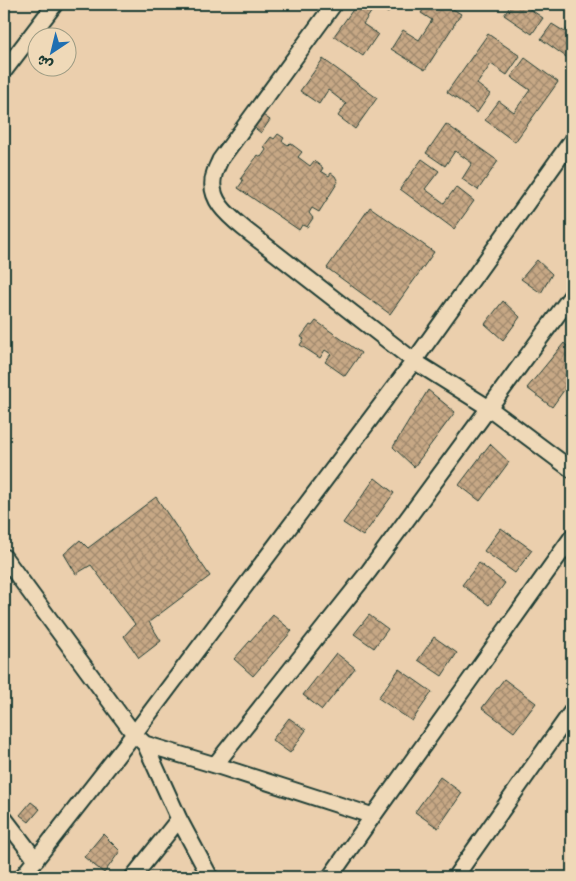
<svg xmlns="http://www.w3.org/2000/svg" width="576" height="881" viewBox="0 0 576 881" font-family="Dekko,'Playpen Sans Arabic',sans-serif">
  <defs>
    <pattern id="building-cross-hatch" width="8" height="8" patternUnits="userSpaceOnUse" patternTransform="scale(1.25)"><rect width="8" height="8" fill="#c7a885"/><path d="M0 0l8 8M0 8l8-8" fill="none" stroke="#a18a6e"/></pattern>
  </defs>
  <rect width="100%" height="100%" fill="#ebcfad"/>
  <filter id="ink" filterUnits="userSpaceOnUse"><feTurbulence type="fractalNoise" baseFrequency=".02" numOctaves="2"/><feDisplacementMap in="SourceGraphic" scale="10" xChannelSelector="R" yChannelSelector="G"/><feConvolveMatrix kernelMatrix="1 2 1 2 8 2 1 2 1" color-interpolation-filters="sRGB"/></filter>
  <g filter="url(#ink)">
    <path fill="url(#building-cross-hatch)" stroke="#1f3d34" d="M357,4h38l-7,9 -12,-8 -13,19 15,10 -15,22 -29,-20z
      M427,4h18l16,10 -36,56 -34,-21 12,-19 16,10 13,-20 -11,-7z
      M512,4h17l-2,3 16,11 -11,16 -28,-19z
      M572,22v32l-3,5 -28,-20 11,-15 13,8z
      M488,34l32,22 -13,19 -16,-11 -14,20 13,10 -13,19 -30,-21z
      M525,58l33,24 -43,60 -30,-22 14,-19 15,11 16,-22 -19,-13z
      M323,59l54,39 -22,31 -17,-13 8,-12 -18,-14 -9,14 -19,-13z
      M260,113l10,7 -9,13 -10,-8z
      M446,124l52,37 -20,29 -16,-11 10,-16 -17,-12 -10,15 -19,-13z
      M278,134l6,4 -2,3 6,4 2,-2 12,9 -4,5 12,9 4,-5 9,7 -2,3 8,5 2,-3 4,3 3,6 -19,30 -7,-4 -3,5 4,5 -6,9 -5,-2 -3,5 -61,-42 5,-7 -2,-3 17,-23 3,2 5,-7 -2,-4 7,-9 3,2z
      M422,159l17,12 -14,18 19,14 12,-16 18,14 -20,28 -54,-40z
      M370,207l64,45 -44,62 -63,-46z
      M537,260l15,14 -11,19 -20,-14z
      M503,301l17,16 -17,23 -18,-16z
      M316,321l45,32 -16,23 -20,-14 6,-8 -6,-4 -5,8 -20,-13 4,-6 -3,-2 9,-12 2,1z
      M564,343l8,8v28l-20,28 -25,-19z
      M428,390l27,22 -41,55 -21,-20z
      M490,444l19,18 -29,39 -21,-16z
      M375,478l19,15 -31,43 -20,-13z
      M156,497l54,79 -61,46 12,19 -22,17 -15,-22 11,-12 -44,-59 -15,9 -12,-20 16,-14 8,8z
      M501,528l31,22 -17,23 -31,-22z
      M479,563l26,20 -16,22 -27,-20z
      M273,615l19,16 -39,45 -19,-17z
      M369,615l19,14 -14,19 -20,-14z
      M434,637l23,16 -15,23 -24,-16z
      M336,653l19,15 -33,42 -19,-15z
      M399,669l33,23 -20,29 -34,-23z
      M504,679l32,24 -22,29 -32,-24z
      M289,718l17,12 -16,23 -18,-13z
      M440,777l22,16 -24,35 -23,-16z
      M31,802l9,7 -11,13 -9,-7z
      M103,834l17,17 -16,22 -20,-16z"/>
    <g fill="none" stroke-linecap="round" stroke-linejoin="round">
      <defs>
        <path id="street" d="M334,4l-114,156c-2,5 -5,10 -6,15 -7,25 16,42 33,56l167,130 75,47 83,62
          M4,71l51,-67
          M4,557l130,177 11,10 34,75 31,58
          M145,744l70,21 158,51
          M215,765l154,-194 203,-276
          M4,818l32,42
          M22,877l112,-143 280,-373 158,-221
          M133,877l46,-58
          M330,877l43,-61 199,-279
          M455,877l117,-166"/>
      </defs>
      <use href="#street" stroke="#1f3d34" stroke-width="19"/>
      <use href="#street" stroke="#efd9b8" stroke-width="15"/>
    </g>
  </g>
  <rect width="576" height="881" fill="none" stroke="#efd9b8" stroke-width="20"/>
  <rect x="10" y="10" width="556" height="861" fill="none" stroke="#1f3d34" stroke-width="2" filter="url(#ink)"/>
  <g transform="translate(52 52) rotate(215)"><circle r="24" fill="#efd9b8" stroke="#9c9b83"/>
  <path d="M0-4L9 19L0 12L-9 19Z" fill="#1f6fb2"/>
  <text y="-8" font-size="14" font-weight="bold" text-anchor="middle" fill="#1f3d34">ش</text>
  </g>
</svg>
